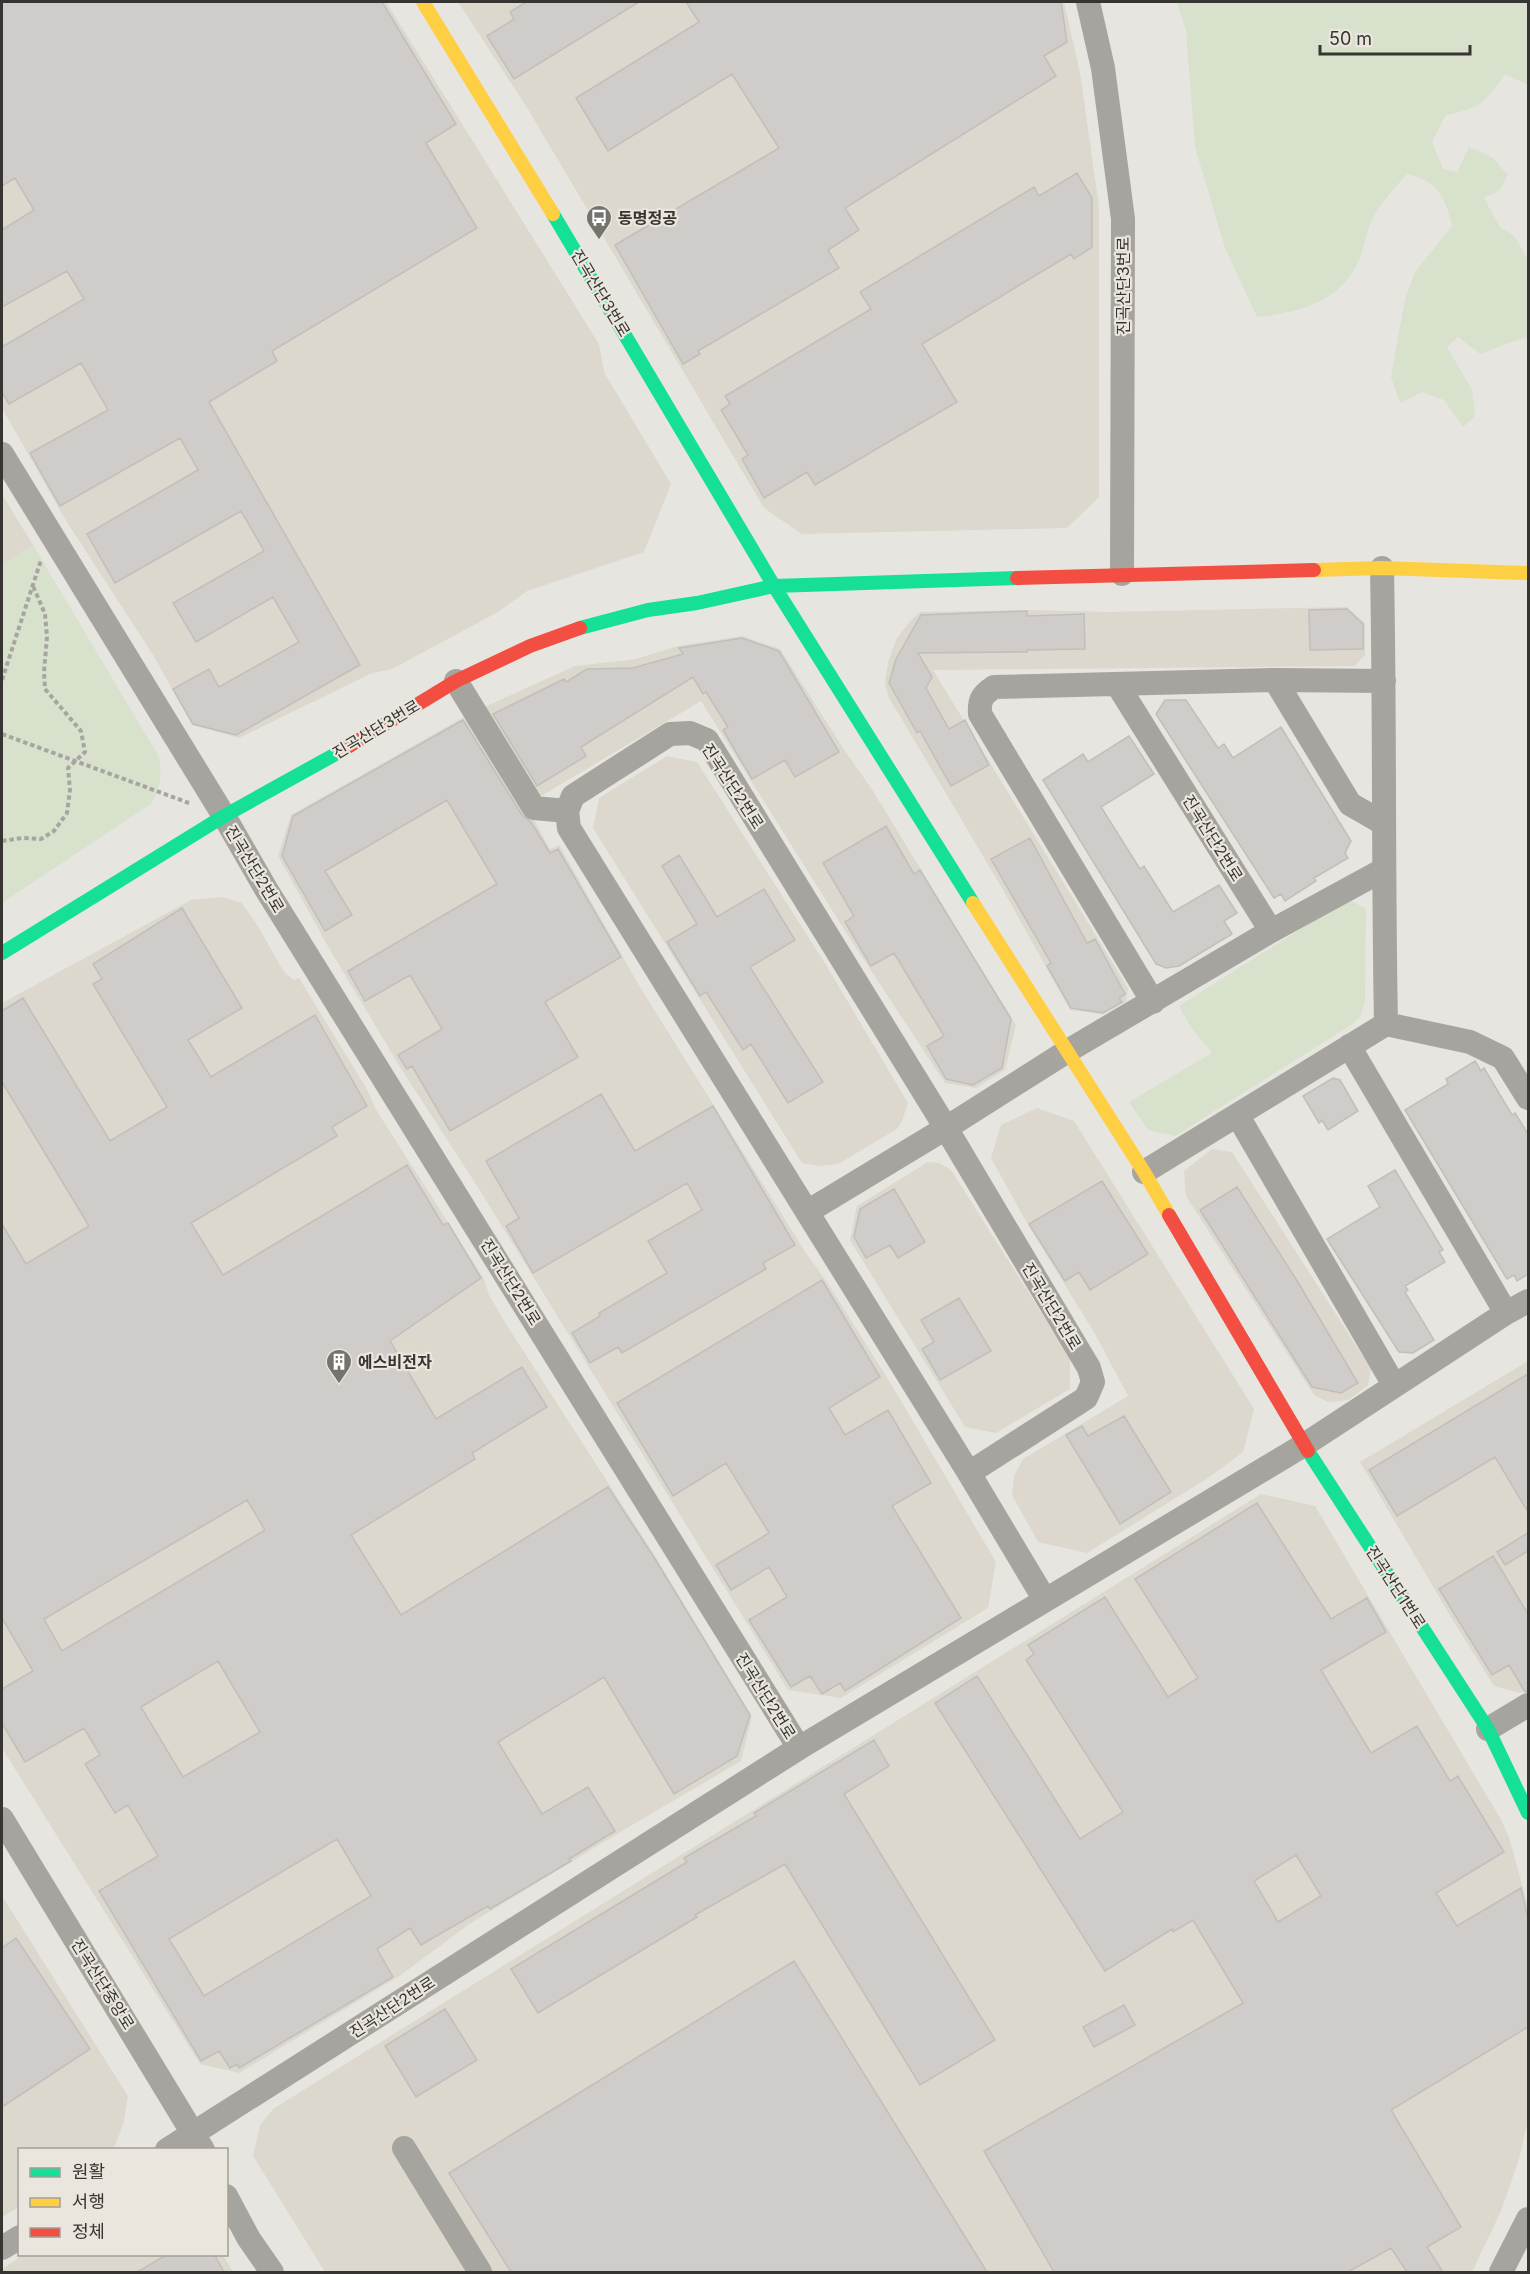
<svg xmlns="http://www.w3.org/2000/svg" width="1530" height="2274" viewBox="0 0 1530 2274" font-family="Inter,'Noto Sans KR',sans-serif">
  <rect width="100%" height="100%" fill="#e7e5e0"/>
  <path fill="#ddd8cd" d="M2,2h384l213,342 5,28 67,112 -27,68 -117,39 -29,21 -106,57 -20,4 -133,65 -47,-13 -39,-70 -88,-136 -63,-111z
    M458,2h606l16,71 19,134v290l-32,31 -265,6 -38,-26 -238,-402z
    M2,494l31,51 -31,20z
    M1347,607l18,16v32l-10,11 -422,4 195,318 -2,14 -22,12 -34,-4 -68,-122 -114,-192 -3,-13 3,-21 9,-24 14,-18 9,-8 109,-2 81,2z
    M742,636l38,13 63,99 30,43 143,234 -11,45 -29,18 -31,-5 -98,-149 -146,-233 -175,104 24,44 9,-4 81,142 166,266 21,29 64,102 105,178 -8,46 -147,90 -53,-8 -309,-501 -77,-119 -72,-120 -52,-94 13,-41 180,-102 104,-47 61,-7 42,-13z
    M667,756l30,6 129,203 82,138 -6,18 -5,8 -59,35 -19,2 -17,-3 -209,-335 6,-30z
    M223,897l19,6 17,25 25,44 10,8 5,-2 69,113 7,17 109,171 5,16 17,29 149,232 97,160 -11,45 -119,70 -154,94 -67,50 -162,98 -39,-9 -198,-316v-745l189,-103z
    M1037,1108l37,13 180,288 -11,43 -35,26 -121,75 -49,-11 -26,-47 2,-19 9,-17 105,-63 -33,-62 -71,-116 -33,-60 10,-33z
    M1212,1149l20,3 139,217 -3,16 -18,14 -8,2 -14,1 -14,-7 -128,-199 -2,-25z
    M928,1162l11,1 12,7 119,188v31l-74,44 -31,-6 -115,-187 7,-34z
    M1528,1361v327l-8,5 -26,-7 -39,-62 -95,-162z
    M1261,1494l54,12 185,312 9,19 19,69v214l-9,39 -18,52 -29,61h-1147l-72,-116 7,-31 13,-16z
    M2,1896l126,200 -4,25 -9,25 -4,3 -91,1 -1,57 -17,10z
    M222,2254l11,18h-231v-3l21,-14z"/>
  <path fill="#d8e1cb" d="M1177,2h351v83l-23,-11c-20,28 -24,34 -59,41l-14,27 11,27 14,3 12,-25 23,10 16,18 -8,15 -16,8 16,29 15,10 13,23v79l-5,-1 -43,16 -22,-17 -11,10 25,43 3,26 -12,11 -19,-27 -22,-8 -22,11 -9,-26 14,-78 10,-27 37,-46c-7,-29 -13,-45 -45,-52 -14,16 -30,32 -38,53 -4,10 -6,21 -9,31 -17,43 -62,55 -103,59l-32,-69 -30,-101 -9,-116z
    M33,545l126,212c3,18 2,31 -8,47l-149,99v-338z
    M1348,899l18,10 -1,90 -4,17 -10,9 -176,111 -27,-6 -19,-28 83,-49 -20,-24 -13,-23z"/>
  <path fill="#cfccc9" stroke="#c1bebb" stroke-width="1.5" fill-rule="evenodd" d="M2,2h380l74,122 -30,19 51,85 -205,123 5,10 -68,41 151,263 -124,70 -43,-11 -20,-35 36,-20 10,18 80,-45 -26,-45 -77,45 -23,-39 91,-52 -23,-40 -126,72 -28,-49 111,-64 -18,-32 -120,68 -30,-53 78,-43 -27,-47 -72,41 -7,-12v-45l82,-48 -17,-28 -65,36v-77l32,-20 -19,-32 -13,8z
    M526,2h113l-125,77 -27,-43 27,-17 -4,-7z
    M686,2h375l6,40 -23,14 12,20 -211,132 14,22 -31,20 11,18 -141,83 2,3 -17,10 -68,-119 164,-97 -47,-74 -124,77 -32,-53 123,-76z
    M1077,173l15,25v49l-18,12 -3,-5 -149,90 35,58 -142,83 -8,-13 -43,26 -22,-39 6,-4 -27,-45 9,-6 -5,-8 146,-87 -11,-17 174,-105 5,9z
    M1347,609l16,15v25l-53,1 -1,-40z
    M1027,611v5l57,-2 1,35 -58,1v2l-109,1 14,24 -6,11 23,41 16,-9 24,45 -38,21 -31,-55 -3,2 -28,-50 7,-24 25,-44z
    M742,638l37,13 60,101 -44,25 -10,-17 -33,19 -29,-49 5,-3 -22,-35 -3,2 -10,-17 -112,70 5,9 -49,30 -44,-72 71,-35 2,3 21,-13 46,-1 50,-14 -4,-6z
    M1165,700h21l32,48 6,-4 9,14 48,-31 70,114 -6,12 3,5 -34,20 2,3 -31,20 -4,-7 -7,4 -118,-184z
    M463,720l59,95 9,7 19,31 8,-4 63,108 -76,45 33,55 -128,74 -38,-65 -5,3 -9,-14 44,-26 -32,-54 -45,26 -17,-30 149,-87 -50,-84 -122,71 27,44 -27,16 -43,-75 11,-40z
    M1129,736l25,38 -53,33 39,62 4,-3 29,46 46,-27 18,28 -13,8 8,13 -53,32 -13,2 -10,-4 -113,-184 40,-26 5,8z
    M886,826l28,48 6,-4 91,149 -9,49 -29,17 -27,-6 -19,-33 17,-10 -50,-83 -23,13 -26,-44 9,-6 -31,-53z
    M1030,838l57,105 8,-4 30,55 -6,4 3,4 -19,11 -32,-5 -24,-42 4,-3 -60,-104z
    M679,855l38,62 47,-28 31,51 -45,27 73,115 -35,21 -37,-59 -8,6 -37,-58 -6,4 -33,-54 30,-18 -35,-58z
    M182,908l60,100 -54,32 23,37 104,-62 52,91 -35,21 5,9 -146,87 32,52 184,-110 36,60 5,-2 33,55 -91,63 46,78 86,-52 25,40 -75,46 3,6 -124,76 50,80 207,-128 47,72 95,156 -13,41 -63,38 -70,-117 -106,65 44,72 46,-27 27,44 -46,28 2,2 -81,48 -2,-3 -67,39 -11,-17 -33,21 16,28 -154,91 -2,-4 -7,4 -11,-17 -18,10 -102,-170 59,-35 -30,-51 -13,8 -30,-49 15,-9 -16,-27 -59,34 -23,-39v-34l31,-18 -31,-53v-394l24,40 63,-38 -87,-144v-71l21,-13 87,143 57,-34 -74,-123 9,-5 -9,-15zM247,1500l18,30 -203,121 -18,-32zM218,1661l42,71 -77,45 -42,-70zM337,1839l34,57 -167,100 -35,-57z
    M1475,1061l6,10 3,-3 28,47 3,-2 13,21v140l-11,7 -3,-6 -7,4 -102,-169 43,-26 -2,-5z
    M1333,1078l7,2 18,31 -30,19 -6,-10 -3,3 -16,-27z
    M601,1094l34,57 78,-45 82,139 -32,18 3,6 -144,84 -4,-6 -28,16 -18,-30 28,-17 -1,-3 68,-40 -19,-32 54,-31 -15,-27 -154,90 -27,-47 13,-8 -33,-57z
    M1395,1170l48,80 -4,2 6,10 -40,24 3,4 -3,2 29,48 -21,13 -14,-1 -72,-113 53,-32 -12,-21z
    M1102,1181l46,73 -58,36 -11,-18 -14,9 -36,-57z
    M1237,1187l59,92 62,104 -17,10 -29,-6 -112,-177z
    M894,1189l31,53 -27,16 -8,-13 -24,13 -12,-21 6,-28z
    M822,1280l58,97 -51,31 16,27 43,-25 43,73 -39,23 69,112 -116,73 -5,-8 -18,11 -12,-18 -19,11 -42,-67 38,-23 -18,-30 -38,23 -15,-25 53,-32 -43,-70 -53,33 -56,-93z
    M959,1298l32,53 -51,29 -18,-31 12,-7 -13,-22z
    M1528,1374v138l-33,-55 -98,59 -28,-46z
    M1124,1416l47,76 -51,32 -54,-89 16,-9 6,10z
    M1257,1503l74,116 36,-21 19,34 -65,38 50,83 46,-27 33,55 8,-5 46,76 -68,41 21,33 64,-38 7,31v108l-137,83 70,117 -34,20 16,25h-36l-16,-24 -43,24h-294l-70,-121 259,-148 -50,-83 -20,12 -1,-3 -67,42 -170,-268 42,-27 103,163 43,-27 -97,-152 8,-6 -6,-9 77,-48 63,100 30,-19 -63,-99zM1296,1855l25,41 -43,26 -24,-41z
    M1528,1533v18l-23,14 -8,-13z
    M1493,1556l35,58v77l-3,1 -16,-27 -17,10 -53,-86z
    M874,1740l15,26 -45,28 151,246 -75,45 -135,-221 -90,51 2,2 -159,96 -27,-44 176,-107 -3,-4 72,-42 -2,-3z
    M16,1938l74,111 -88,58v-159z
    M794,1961l193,311h-476l-62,-99z
    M1124,2005l11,20 -41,22 -11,-20z
    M445,2009l32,51 -61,37 -31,-51z
    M168,2254h46l10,18h-87z"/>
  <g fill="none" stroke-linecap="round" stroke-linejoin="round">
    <path stroke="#a7a5a1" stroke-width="4" stroke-dasharray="4.5 3" stroke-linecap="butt" d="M2,680l39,-120
      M2,734l187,69
      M2,841l20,-3 19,1 13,-8 13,-18 3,-23 -2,-22 17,-16 -4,-21 -36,-42 -1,-17 3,-35 -2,-23 -12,-28"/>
    <path stroke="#a6a49e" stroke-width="24" d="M1088,2l15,66 20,151 -1,355
      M2,454l222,362 42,73 533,859
      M1382,568c3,152 1,304 4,456
      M1275,680l75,124 33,19
      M456,681l78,127 33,3
      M1117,684l154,247
      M1153,1002l-173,-288c-1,-14 2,-19 14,-27l281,-7 109,1
      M1349,1046l157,267
      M1238,1116l156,269
      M1144,1172l242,-148 84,18 33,16 25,40
      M807,1212l139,-84 120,-76 205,-121 112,-61
      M969,1473l117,-75 7,-16 -4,-14 -143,-240 -239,-388 -17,-7 -20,1 -97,62 -6,15 2,17 400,645 76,127
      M1488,1729l40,-24
      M2,1819l201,331
      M404,2148l76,124
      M167,2150l632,-402 505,-303 202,-132 22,-12
      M226,2196l23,43 23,33
      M2,2248l18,-11
      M1501,2272l27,-53"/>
    <path stroke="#16e098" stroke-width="14" d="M553,214l221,372 199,317
      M580,628l68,-18 49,-7 77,-17 243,-8
      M2,953l222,-137 117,-65
      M1308,1451l180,278 40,84"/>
    <path stroke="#ffcf43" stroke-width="14" d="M423,2l130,212
      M1314,570l68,-2 146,5
      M973,903l171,269 25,43"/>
    <path stroke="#f24e42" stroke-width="14" d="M1017,578l297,-8
      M341,751l115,-70 74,-35 50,-18
      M1169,1215l139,236"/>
  </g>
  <defs>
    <symbol id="bus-pin" viewBox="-11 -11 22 30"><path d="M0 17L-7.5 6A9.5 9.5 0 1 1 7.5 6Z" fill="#75736e" stroke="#eae6dd"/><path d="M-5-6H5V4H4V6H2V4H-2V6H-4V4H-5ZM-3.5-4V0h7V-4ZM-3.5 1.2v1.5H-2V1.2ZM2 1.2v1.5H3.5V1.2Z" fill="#fff"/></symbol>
    <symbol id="building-pin" viewBox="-11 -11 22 30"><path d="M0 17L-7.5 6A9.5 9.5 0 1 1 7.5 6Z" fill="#75736e" stroke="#eae6dd"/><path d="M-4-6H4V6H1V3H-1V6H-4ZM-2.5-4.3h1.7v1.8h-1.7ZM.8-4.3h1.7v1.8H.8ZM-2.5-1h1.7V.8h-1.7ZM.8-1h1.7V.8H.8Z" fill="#fff"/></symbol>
  </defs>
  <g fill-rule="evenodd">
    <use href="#bus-pin" x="584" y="203" width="30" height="40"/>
    <use href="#building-pin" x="324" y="1347" width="30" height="40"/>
  </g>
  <g text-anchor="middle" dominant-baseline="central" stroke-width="4.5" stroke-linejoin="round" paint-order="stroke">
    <g font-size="16" font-weight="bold" fill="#373531" stroke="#eae6dd" text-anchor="start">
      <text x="618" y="218">동명정공</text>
      <text x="358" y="1362">에스비전자</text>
    </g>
    <g font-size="16" fill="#373531" stroke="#eae6dd">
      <text transform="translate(1123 286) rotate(-90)">진곡산단3번로</text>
      <text transform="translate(601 293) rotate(59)">진곡산단3번로</text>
      <text transform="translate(376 729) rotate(-31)">진곡산단3번로</text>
      <text transform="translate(733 786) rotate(57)">진곡산단2번로</text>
      <text transform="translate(1213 838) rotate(58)">진곡산단2번로</text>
      <text transform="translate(255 869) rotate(59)">진곡산단2번로</text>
      <text transform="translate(511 1282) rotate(58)">진곡산단2번로</text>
      <text transform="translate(1052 1306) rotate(59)">진곡산단2번로</text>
      <text transform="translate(1396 1587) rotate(57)">진곡산단1번로</text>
      <text transform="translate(766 1696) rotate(58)">진곡산단2번로</text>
      <text transform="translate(103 1984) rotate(58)">진곡산단중앙로</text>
      <text transform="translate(392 2007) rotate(-33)">진곡산단2번로</text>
    </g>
  </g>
  <rect width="1530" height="2274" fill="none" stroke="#373531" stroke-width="6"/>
  <rect x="18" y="2148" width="210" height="108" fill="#eae6dd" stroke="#a29f98" stroke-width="1.5"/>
  <rect x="30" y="2168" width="30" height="9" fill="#16e098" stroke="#a29f98" stroke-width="1.5"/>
  <text x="72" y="2178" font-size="18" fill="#373531">원활</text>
  <rect x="30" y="2198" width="30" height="9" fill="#ffcf43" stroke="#a29f98" stroke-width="1.5"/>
  <text x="72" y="2208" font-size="18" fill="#373531">서행</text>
  <rect x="30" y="2228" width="30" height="9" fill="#f24e42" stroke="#a29f98" stroke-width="1.5"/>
  <text x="72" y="2238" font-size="18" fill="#373531">정체</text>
  <path d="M1320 45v9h150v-9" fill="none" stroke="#373531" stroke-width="3"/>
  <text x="1329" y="45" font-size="18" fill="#373531" stroke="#eae6dd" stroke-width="4.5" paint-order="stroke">50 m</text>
</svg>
